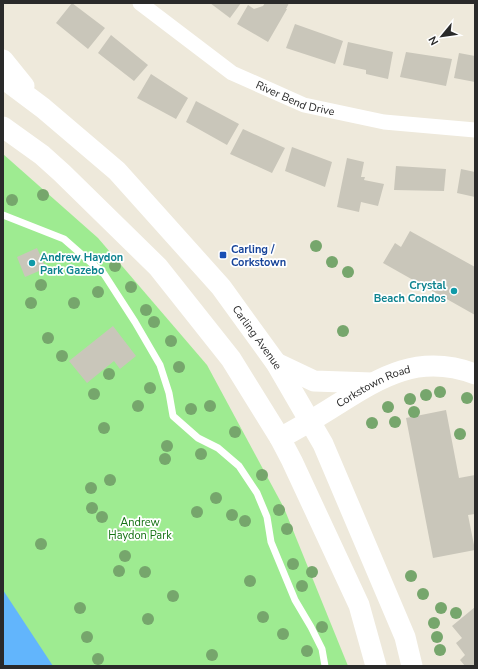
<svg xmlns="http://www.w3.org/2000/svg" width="478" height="669" viewBox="0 0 478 669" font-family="'Nunito Sans',sans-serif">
  <rect width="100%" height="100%" fill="#eee9db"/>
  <path fill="#9eeb91" d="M3,154l95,84 109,127 77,143 64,158h-345z"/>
  <path fill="#62b5fc" d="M3,590l50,76h-50z"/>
  <path fill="#c9c6ba" d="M72,3l33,25 -17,21 -32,-26z
    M210,3h31l-11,15z
    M265,3h24l-3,6h1l-19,33 -31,-18 11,-19 6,4 9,-3z
    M295,24l48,17 -8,23 -49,-16z
    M111,35l37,30 -14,16 -36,-28z
    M348,42l45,10 -5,27 -22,-5v-4l-23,-5z
    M406,52l46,7 -6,27 -46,-9z
    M459,53l16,3v26l-21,-4z
    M151,74l37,24 -12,21 -39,-21z
    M196,101l43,23 -12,21 -41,-23z
    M243,129l42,19 -13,25 -42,-19z
    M292,147l40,15 -7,25 -40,-16z
    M347,158l17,4 -3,15h4l-1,3 20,4 -6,22 -17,-4 -2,10 -22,-5z
    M396,166l50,3 -2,22 -50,-1z
    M461,169l14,3v25l-18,-4z
    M410,231l65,36v48l-92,-52 12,-20 6,4z
    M37,248l9,20 -21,9 -8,-20z
    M113,326l23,30 -16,13 -6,-8 -27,22 -18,-22z
    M446,410l13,68 16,-3v39l-7,1 7,35 -42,8 -27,-140z
    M475,607v59h-10l-5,-6 5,-5 -9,-12 6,-5 -10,-12z"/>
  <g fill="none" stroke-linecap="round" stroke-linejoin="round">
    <path stroke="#fff" stroke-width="7" d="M3,215l61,24 40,35 31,48 25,43 9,28 4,23 25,22 20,10 21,18 18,27 10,24 4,25 24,58 16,27 11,22 3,17"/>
    <path stroke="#fff" stroke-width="15" id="s1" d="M140,3l92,70 72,32 80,17 91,8"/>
    <g stroke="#fff" stroke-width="21">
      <path d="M3,60l21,26"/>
      <path id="s2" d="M3,78l40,30 74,63 104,116 55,76 47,81 82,193 7,29"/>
      <path d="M3,127l39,28 20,18 96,94 73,92 49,79 12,23 67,144 17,61"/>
      <path d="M276,363l38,18 58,2"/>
      <path id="s3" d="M280,438c17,-9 34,-19 50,-29 48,-30 86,-57 145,-35"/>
    </g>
  </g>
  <g fill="#76a66c">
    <circle cx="43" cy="195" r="6"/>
    <circle cx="12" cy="200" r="6"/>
    <circle cx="316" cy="246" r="6"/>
    <circle cx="332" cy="262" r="6"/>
    <circle cx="115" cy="266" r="6"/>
    <circle cx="348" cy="272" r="6"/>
    <circle cx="41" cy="285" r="6"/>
    <circle cx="131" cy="287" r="6"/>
    <circle cx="98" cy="292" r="6"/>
    <circle cx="31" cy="303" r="6"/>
    <circle cx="74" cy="303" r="6"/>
    <circle cx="146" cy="310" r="6"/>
    <circle cx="154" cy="322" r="6"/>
    <circle cx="343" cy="331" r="6"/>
    <circle cx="48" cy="338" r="6"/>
    <circle cx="171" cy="341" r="6"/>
    <circle cx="62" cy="356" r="6"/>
    <circle cx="179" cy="367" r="6"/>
    <circle cx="109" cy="374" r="6"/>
    <circle cx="150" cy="388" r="6"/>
    <circle cx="440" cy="392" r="6"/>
    <circle cx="94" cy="394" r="6"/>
    <circle cx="426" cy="395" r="6"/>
    <circle cx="467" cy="398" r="6"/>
    <circle cx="410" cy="399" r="6"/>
    <circle cx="138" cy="406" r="6"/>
    <circle cx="210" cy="406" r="6"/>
    <circle cx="388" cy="407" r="6"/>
    <circle cx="191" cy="409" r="6"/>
    <circle cx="414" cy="412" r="6"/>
    <circle cx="395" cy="422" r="6"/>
    <circle cx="372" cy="423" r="6"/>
    <circle cx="104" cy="428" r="6"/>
    <circle cx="235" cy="432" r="6"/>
    <circle cx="460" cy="434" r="6"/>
    <circle cx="167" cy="446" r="6"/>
    <circle cx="201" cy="454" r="6"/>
    <circle cx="165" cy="459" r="6"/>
    <circle cx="262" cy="475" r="6"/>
    <circle cx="110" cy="480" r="6"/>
    <circle cx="91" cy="488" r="6"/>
    <circle cx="216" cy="498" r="6"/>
    <circle cx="92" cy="508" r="6"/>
    <circle cx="279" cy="510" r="6"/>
    <circle cx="197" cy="512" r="6"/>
    <circle cx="232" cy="515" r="6"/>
    <circle cx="102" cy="517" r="6"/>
    <circle cx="245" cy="521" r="6"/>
    <circle cx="287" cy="529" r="6"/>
    <circle cx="116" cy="535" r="6"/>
    <circle cx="41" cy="544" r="6"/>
    <circle cx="125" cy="556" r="6"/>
    <circle cx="293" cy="564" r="6"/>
    <circle cx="119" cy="571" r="6"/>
    <circle cx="145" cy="572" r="6"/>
    <circle cx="312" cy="572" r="6"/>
    <circle cx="411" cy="576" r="6"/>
    <circle cx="250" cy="581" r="6"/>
    <circle cx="302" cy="586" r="6"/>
    <circle cx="423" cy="594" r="6"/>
    <circle cx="173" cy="596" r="6"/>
    <circle cx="80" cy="608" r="6"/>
    <circle cx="441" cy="608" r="6"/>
    <circle cx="456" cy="613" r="6"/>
    <circle cx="263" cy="617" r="6"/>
    <circle cx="148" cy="619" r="6"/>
    <circle cx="434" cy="623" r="6"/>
    <circle cx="322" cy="627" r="6"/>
    <circle cx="283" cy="634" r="6"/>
    <circle cx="87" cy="637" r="6"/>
    <circle cx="437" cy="637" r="6"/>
    <circle cx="440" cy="650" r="6"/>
    <circle cx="307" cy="651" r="6"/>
    <circle cx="212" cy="655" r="6"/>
    <circle cx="98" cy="659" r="6"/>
  </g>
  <rect fill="#1a4fb4" stroke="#fff" stroke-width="1.5" x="219" y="251" width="8" height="8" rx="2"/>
  <g fill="#0f9aa8" stroke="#fff" stroke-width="1.5">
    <circle cx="32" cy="263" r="4"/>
    <circle cx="454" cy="291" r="4"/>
  </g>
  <g text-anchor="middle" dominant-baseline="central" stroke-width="3.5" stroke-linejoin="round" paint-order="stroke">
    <g font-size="11" fill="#2a2a2a" stroke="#fff">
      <text stroke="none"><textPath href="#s1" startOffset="184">River Bend Drive</textPath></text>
      <text stroke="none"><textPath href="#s2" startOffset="365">Carling Avenue</textPath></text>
      <text stroke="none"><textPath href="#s3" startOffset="107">Corkstown Road</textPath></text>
    </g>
    <g font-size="11" font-weight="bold" fill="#164399" stroke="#fff" text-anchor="start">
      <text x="231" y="249">Carling /<tspan x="231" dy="13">Corkstown</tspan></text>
    </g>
    <g font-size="11" font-weight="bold" fill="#0d838f" stroke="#fff" text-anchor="start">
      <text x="40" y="257">Andrew Haydon<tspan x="40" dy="13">Park Gazebo</tspan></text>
      <text x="446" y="285" text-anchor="end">Crystal<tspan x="446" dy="13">Beach Condos</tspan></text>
    </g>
    <g font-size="11" fill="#137012" stroke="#fff">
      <text x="140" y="522">Andrew<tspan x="140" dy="13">Haydon Park</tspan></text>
    </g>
  </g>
  <rect width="478" height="669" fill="none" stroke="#2a2a2a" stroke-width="8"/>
  <g transform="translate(442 36) rotate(241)" stroke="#ffffff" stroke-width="3" paint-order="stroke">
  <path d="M0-3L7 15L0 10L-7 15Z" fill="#2a2a2a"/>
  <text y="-6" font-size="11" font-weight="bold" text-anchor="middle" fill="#2a2a2a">N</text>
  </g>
</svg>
